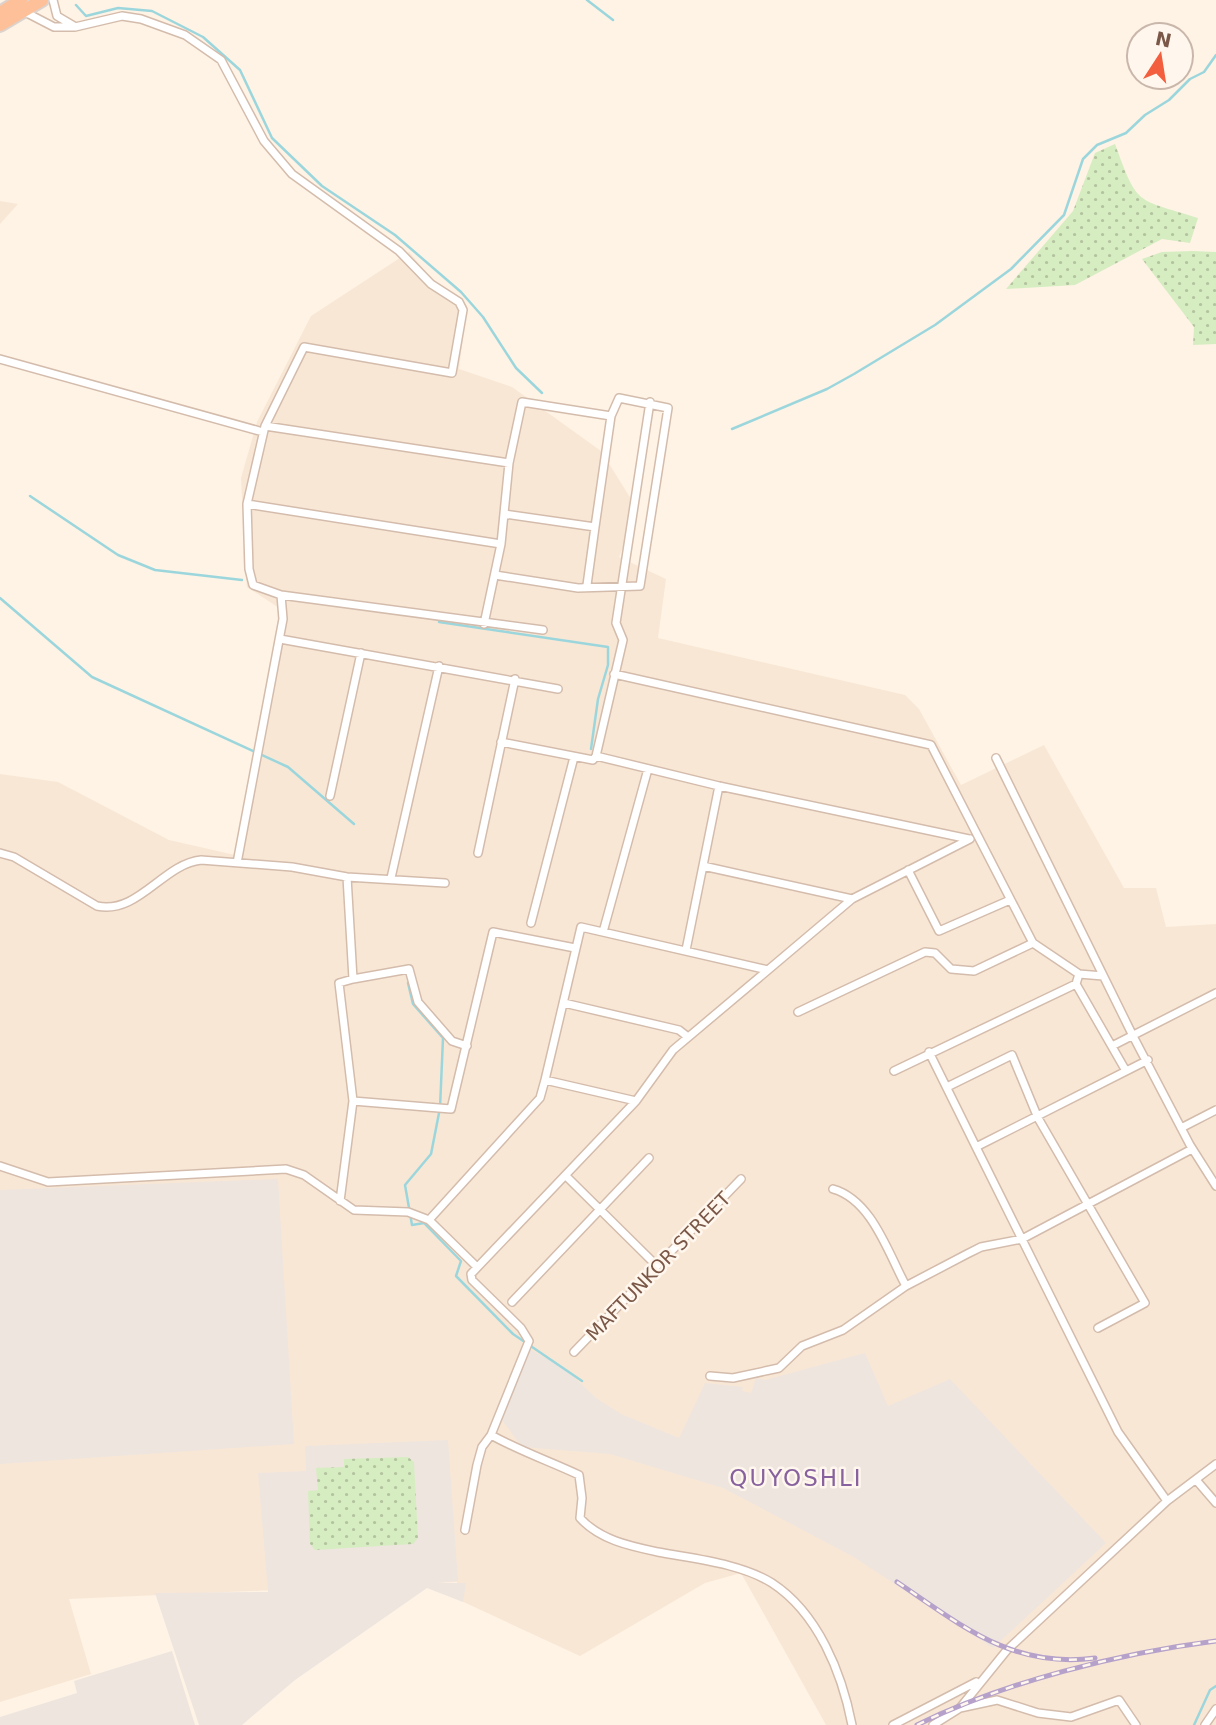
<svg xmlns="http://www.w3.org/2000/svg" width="1216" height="1725" viewBox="0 0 1216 1725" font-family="'DejaVu Sans',sans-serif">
  <defs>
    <pattern id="green-dots" width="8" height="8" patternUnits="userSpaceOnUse" patternTransform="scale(1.75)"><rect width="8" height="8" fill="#d6edc1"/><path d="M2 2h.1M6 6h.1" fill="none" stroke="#b3c39f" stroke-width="1.8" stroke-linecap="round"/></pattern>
  </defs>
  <rect width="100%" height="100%" fill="#fef3e5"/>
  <path fill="#f9e7d5" d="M0,201l18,3 -18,20z
    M409,252l22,26 36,28 -8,63 53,18 89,64 37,59 -19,47 47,22 -8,59 247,57 14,14 42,76 83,-40 80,143h32l10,39 50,-3v801h-390l-85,-152 -36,10 -125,73 -123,-57v-17l-388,17 22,75 -91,28v-928l58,8 111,58 66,15 44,-230v-17l-32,-21 -1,-9 -5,-100 16,-56 54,-106z"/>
  <path fill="#eee5df" d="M278,1179l16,265 -294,20v-274z
    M529,1349l35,19 32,30 25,16 58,24 26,-55 38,4 -1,4 9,2 5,-15 9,2 100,-27 23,53 62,-27 156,164 -113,105 -141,-92 -129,-68 -113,-34 -88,-7 -23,-31z
    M448,1440l10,141 -22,2h30l-3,19 -36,-14 -132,92 -53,45h-43l-44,-132 113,-1 -10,-119 48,-2 -1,-25z
    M172,1651l23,74h-195v-8l77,-24 -3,-12z"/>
  <path fill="url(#green-dots)" d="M1115,144c23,63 20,54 83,74l-8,25 -28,-4 -87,46 -69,4 67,-78 22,-58z
    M1193,251l23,1v92l-23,1 1,-18 -52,-68 20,-7z
    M408,1457l6,5 4,76 -5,6 -98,6 -5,-6 -2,-53 10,-1 -2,-22 28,-1v-8z"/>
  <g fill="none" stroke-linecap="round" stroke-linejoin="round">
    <path stroke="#9cd6dd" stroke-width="2.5" d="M587,0l26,20
      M76,5l10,11 32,-8 34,3 51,26 37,33 32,68 50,48 73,49 66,57 22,25 33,51 26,25
      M732,429l95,-40 27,-15 81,-49 76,-56 53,-54 19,-56 14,-14 29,-12 19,-18 24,-15 21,-21 14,-7 12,-17
      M30,496l88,59 37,15 87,10
      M0,598l92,79 196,90 66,57
      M439,622l169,25v18l-10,34 -7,50
      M408,983l5,21 30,34 -3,70 -9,46 -26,31 7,40 12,-2 37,38 -5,15 57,58 69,47
      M1194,1725l16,-35 6,-4"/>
    <defs>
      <path id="minor" d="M53,0l4,16 17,10
        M23,11l31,16h21l47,-11 19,3 44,16 36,25 43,81 28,33 107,77 32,33 28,18 4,8 -11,63 -148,-26 -39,79 -18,78 2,65 4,16 28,10 2,24 -46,244
        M0,359l263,73
        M265,426l244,37
        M247,504l254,40
        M504,514l91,13 -8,58
        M495,575l83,13 62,-2 28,-178 -49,-10 -8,18
        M281,595l262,35
        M484,624l17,-80 8,-81 13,-61 89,14 -16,111
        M280,639l278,50
        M614,674l317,71 102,198 46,31 24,2
        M501,742l92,18 3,-4 123,30 250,53
        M596,756l27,-116 -7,-17 34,-221
        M996,758l137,278 57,109 26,41
        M330,796l31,-143
        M0,853l14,4 83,49c41,9 66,-42 104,-46l91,7 55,10 98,6
        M478,853l37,-174
        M703,866l149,33
        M908,870l31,61 71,-31
        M347,877l6,102 56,-10 9,33 34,39 15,5
        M391,878l48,-212
        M531,923l43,-166
        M603,932l45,-163
        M686,950l33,-164
        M768,970l-95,80 -37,51 -91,-21 36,-153 187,43 84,-71 118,-60
        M353,979l-14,4 14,118 98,8 42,-177 82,16
        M1076,984l50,87
        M564,1003l115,27 9,7
        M798,1012l127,-60 10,1 16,16 23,2 59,-28
        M1112,1046l104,-53
        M929,1052l47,95 172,-87
        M894,1071l182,-87 3,-10
        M947,1087l65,-32 26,63 107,185 -47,25
        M1181,1128l35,-18
        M976,1147l142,285 49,69
        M0,1166l48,16 238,-13 18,6 50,35 54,2 21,8 48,47
        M566,1176l91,90
        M833,1189c39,11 55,64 73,97
        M340,1201l13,-100
        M429,1220l111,-122 5,-18
        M512,1302l137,-144
        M574,1352l167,-173
        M710,1376l23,2 46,-10 23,-22 41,-16 63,-44 61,-32 14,-7 41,-8 170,-90
        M491,1435c29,16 58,26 88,40l3,23 -2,20c20,22 50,28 78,34 36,7 82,11 114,31 46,30 70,90 80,142
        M1197,1481l19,22
        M465,1530l12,-65 5,-18 9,-12 38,-94 -8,-13 -49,-48 -1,-6 165,-173
        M960,1708l47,-58 160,-149 49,-37
        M893,1725l83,-43
        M933,1725l27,-17 37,-8 41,13 33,4 48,-17 17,25
        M1205,1725l11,-16"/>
      <path id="trunk" d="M0,13l21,-13
        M0,25l42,-25"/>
    </defs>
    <use href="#minor" stroke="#d4bcac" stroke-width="10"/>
    <use href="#trunk" stroke="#dcd3cf" stroke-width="16"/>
    <use href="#minor" stroke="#fff" stroke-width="7"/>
    <use href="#trunk" stroke="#fec098" stroke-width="12"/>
    <defs>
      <path id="rail" d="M897,1582c64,43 115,87 198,76
        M917,1725c87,-43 203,-72 299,-84"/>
    </defs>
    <use href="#rail" stroke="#b5a1c9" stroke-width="5"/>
    <use href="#rail" stroke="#fff7ed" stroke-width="2.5" stroke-dasharray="8" stroke-linecap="butt"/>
  </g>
  <g text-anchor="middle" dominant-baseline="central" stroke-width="5" stroke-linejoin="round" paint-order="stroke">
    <g font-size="19" fill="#7a5747" stroke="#fff7ed">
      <text transform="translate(658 1266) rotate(-46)">MAFTUNKOR STREET</text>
    </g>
    <g font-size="23" letter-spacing="2" fill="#87629e" stroke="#fff7ed">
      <text x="796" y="1478">QUYOSHLI</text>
    </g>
  </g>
  <g transform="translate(1160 56) rotate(12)"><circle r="33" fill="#fff7ed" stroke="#cab7ab" stroke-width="2"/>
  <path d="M0-5L12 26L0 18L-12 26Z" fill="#f35e3f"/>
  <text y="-10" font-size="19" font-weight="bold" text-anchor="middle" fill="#7a5747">N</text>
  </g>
</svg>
